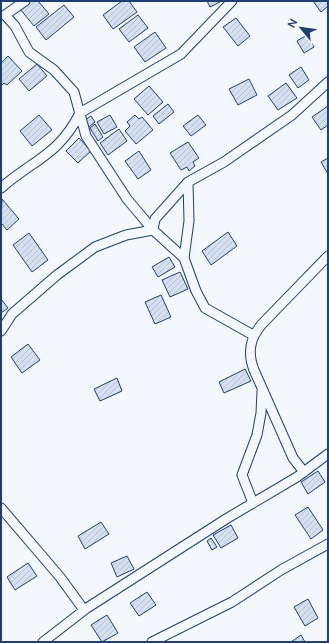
<svg xmlns="http://www.w3.org/2000/svg" width="329" height="643" viewBox="0 0 329 643" font-family="'Nunito Sans',sans-serif">
  <defs>
    <pattern id="building-hatch" width="6" height="6" patternUnits="userSpaceOnUse"><rect width="6" height="6" fill="#d5e0f0"/><path d="M-1 1l2-2M0 6l6-6M5 7l2-2" fill="none" stroke="#b6c1d1"/></pattern>
  </defs>
  <rect width="100%" height="100%" fill="#f4f7fb"/>
  <path fill="url(#building-hatch)" stroke="#1d3f73" d="M30,1h8l11,13 -15,12 -14,-17z
    M122,1h7l8,11 -24,17 -10,-14z
    M207,1h15l-12,6z
    M313,1h15v5l-7,6z
    M64,5l10,12 -28,23 -10,-13z
    M138,15l10,13 -19,14 -10,-13z
    M236,18l14,18 -12,10 -15,-19z
    M155,32l11,16 -21,14 -11,-15z
    M307,35l7,12 -10,6 -7,-12z
    M8,56l14,15 -15,14 -3,-2 -3,3v-23z
    M37,64l10,12 -18,15 -10,-12z
    M301,67l8,13 -11,8 -9,-13z
    M249,79l8,16 -19,10 -9,-16z
    M286,83l11,15 -19,12 -10,-14z
    M149,86l14,16 -15,13 -14,-16z
    M168,104l6,8 -15,12 -6,-8z
    M328,106v19l-7,5 -9,-13z
    M39,115l13,15 -20,16 -12,-15z
    M110,115l7,12 -13,7 -7,-12z
    M135,115l4,4 3,-2 11,13 -17,14 -11,-13 5,-5 -3,-4z
    M198,115l8,10 -15,11 -8,-10z
    M91,116l4,6 -6,5 -4,-7z
    M95,124l8,13 -5,4 -8,-13z
    M119,129l8,12 -19,14 -8,-12z
    M79,138l12,13 -13,12 -12,-12z
    M188,142l11,16 -6,4 2,4 -6,5 -2,-4 -6,3 -11,-17z
    M139,151l12,19 -13,9 -13,-18z
    M328,158v16l-7,-12z
    M2,199l17,20 -12,11 -6,-7z
    M228,232l9,14 -26,19 -9,-14z
    M29,233l19,27 -16,12 -19,-27z
    M169,257l6,10 -17,10 -6,-10z
    M180,272l8,17 -18,8 -8,-17z
    M161,295l10,22 -16,7 -10,-22z
    M1,299l7,9 -7,5z
    M28,344l12,16 -18,13 -11,-16z
    M245,369l6,12 -27,12 -5,-11z
    M117,378l5,13 -22,10 -6,-12z
    M318,471l7,11 -17,12 -7,-12z
    M308,507l15,23 -12,9 -16,-24z
    M101,522l8,12 -24,15 -7,-13z
    M231,525l7,13 -17,10 -8,-13z
    M211,538l6,9 -5,3 -5,-9z
    M127,556l7,13 -17,8 -6,-14z
    M28,563l9,13 -22,14 -8,-13z
    M147,592l9,13 -17,11 -9,-13z
    M308,599l10,19 -13,8 -11,-19z
    M107,615l11,18 -16,9 -11,-17z
    M301,635l4,7h-14z"/>
  <g fill="none" stroke-linecap="round" stroke-linejoin="round">
    <defs>
      <path id="street" d="M25,1l-20,14 10,11 14,26 25,18 20,22 12,44 41,63 26,31 31,28 5,-37 -1,-39 36,-20 68,-47 36,-33
        M1,188c32,-28 58,-33 79,-75l101,-59 51,-53
        M184,258l12,33 9,17 48,27
        M1,331l11,-17 45,-39 38,-28 31,-12 27,-5 2,-11 33,-37
        M304,472l-11,-14 -39,-88c-7,-18 -4,-32 8,-46l66,-68
        M253,503l-11,-28 15,-40 4,-22 1,-22
        M1,508l59,69 24,33
        M43,642l44,-34 139,-89 71,-42 31,-23
        M152,642l80,-40 49,-32 47,-26"/>
    </defs>
    <use href="#street" stroke="#1d3f73" stroke-width="11"/>
    <use href="#street" stroke="#f4f7fb" stroke-width="9"/>
  </g>
  <rect width="329" height="643" fill="none" stroke="#1d3f73" stroke-width="4"/>
  <g transform="translate(301 28) rotate(299)" stroke="#f4f7fb" stroke-width="3" paint-order="stroke">
  <path d="M0-3L7 15L0 10L-7 15Z" fill="#1d3f73"/>
  <text y="-6" font-size="11" font-weight="bold" text-anchor="middle" fill="#1d3f73">N</text>
  </g>
</svg>
